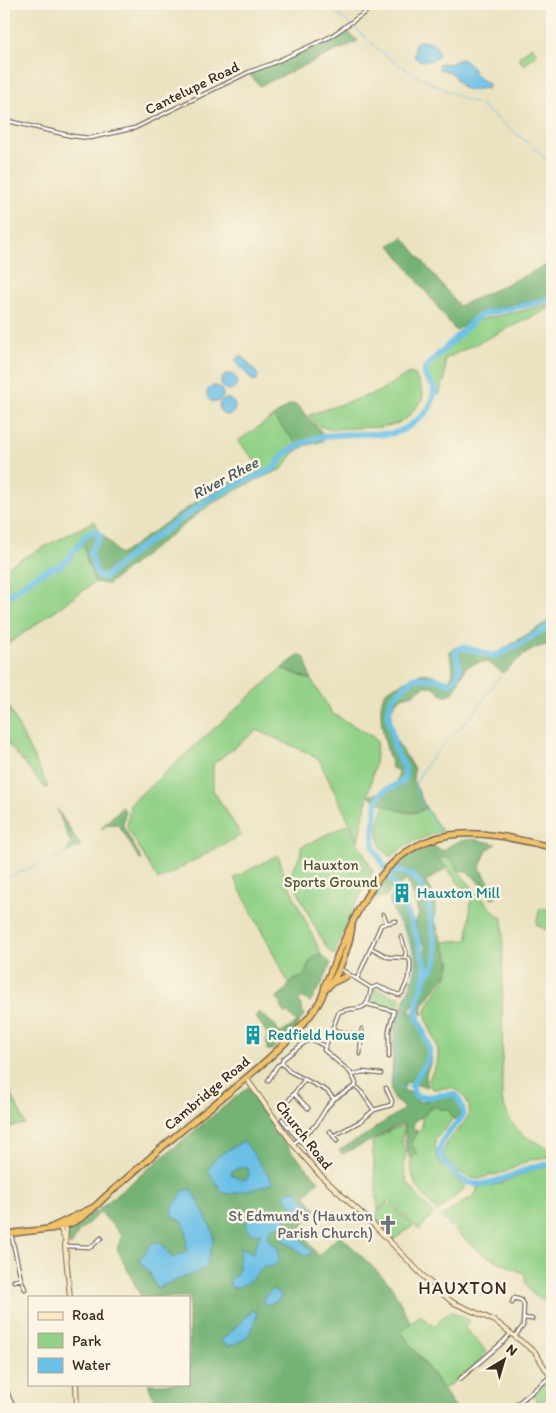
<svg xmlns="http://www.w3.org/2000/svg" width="556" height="1413" viewBox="0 0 556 1413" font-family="Itim,sans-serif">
  <rect width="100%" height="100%" fill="#fcf5e5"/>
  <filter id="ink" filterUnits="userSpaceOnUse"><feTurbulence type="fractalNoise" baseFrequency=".02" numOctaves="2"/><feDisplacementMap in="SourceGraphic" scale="10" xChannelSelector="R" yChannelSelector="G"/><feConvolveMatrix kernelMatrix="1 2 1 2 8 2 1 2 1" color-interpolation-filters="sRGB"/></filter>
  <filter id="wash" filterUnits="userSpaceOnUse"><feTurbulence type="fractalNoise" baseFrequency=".0096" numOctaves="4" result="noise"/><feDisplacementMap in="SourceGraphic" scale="20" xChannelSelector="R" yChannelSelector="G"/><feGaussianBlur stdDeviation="1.12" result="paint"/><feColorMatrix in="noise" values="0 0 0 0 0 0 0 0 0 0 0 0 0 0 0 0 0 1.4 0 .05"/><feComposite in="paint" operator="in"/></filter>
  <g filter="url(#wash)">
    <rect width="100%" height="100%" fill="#eae2c0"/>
    <path fill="#92d187" stroke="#667e52" d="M532,46l5,8 -13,11 -6,-7z
      M552,303v4l-107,52v19l-6,17 -3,-2v-6l-9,-11 -1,-6 34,-36 17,-14 41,-8z
      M409,373l6,2 8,17 -1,8 -15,18 -11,6 -14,3 -53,2 -10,-3 -10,-11 69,-23z
      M273,417l28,31 -7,5 -12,16 -26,11 -39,20 -18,13 -3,-11 35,-20 31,-13 -24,-28z
      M94,521l6,10h-12l-12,21 5,-6 4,2 2,13 8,21 -91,65v-79z
      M282,668l29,12 22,34 39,22 5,5 -2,23 -17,76 -39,-80 -11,-7 -51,-23 -44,34v26l28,45 -83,45 -31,-53 3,-23z
      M4,697l44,90 -3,1 -41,-49z
      M385,804c16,7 25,14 41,4l16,23 -32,12 -20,14c-17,-13 -13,-35 -5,-53z
      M348,824l25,47 -19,37 -20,47c-10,-4 -37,-66 -44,-80l11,-21v-7z
      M278,855l8,24 35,75c-11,1 -13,12 -17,22l-16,6 -54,-104z
      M442,857l9,2 13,19 35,39 4,1 -1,182c11,33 21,36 50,50v9l-4,-2 -16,2 -27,13 -27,7 -6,-1 -13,-6 -15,-14c-4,-26 39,-35 21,-60 -8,-13 -18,-10 -31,-9l-6,-4c1,-12 12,-20 10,-33 -1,-14 -13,-27 -12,-41 1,-5 4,-10 7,-14 14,-22 26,-32 8,-55l27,-2 3,-42 -32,-39z
      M540,908l12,2v23l-16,-9z
      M375,989l21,8h5l-1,6 -5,7 -3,-2 -21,-5 2,-13z
      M4,1077l21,47 -21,4z
      M449,1105l6,9 -6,10 -14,16c1,28 11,31 31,47l-29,25 -22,-28 -5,-20c6,-12 0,-19 3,-32l9,-3v-15c7,-6 17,-8 27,-9z
      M404,1125l-2,17 4,10 -2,17 4,15 25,30 -14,16 -31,-30 -10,11 -6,-69 19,-12z
      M540,1167l12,1v138c-14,-10 -28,-13 -27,-32l-38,-18 -16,-11 -30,-28 35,-23 1,-6 22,-4z
      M387,1202l26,24 -20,14 -17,-19 -1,-5z
      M450,1311l21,10 -7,6 23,25 -11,13 -32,24 -43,-57 19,-17 14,11z
      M547,1382l5,1v12l-13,8 -7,-10z"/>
    <path fill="#75b374" stroke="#586e49" d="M347,31l11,10 -98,45 -11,-12 90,-37z
      M403,237l56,69 93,-43v33l-70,15 -26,20 -66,-86z
      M291,404l6,1 24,26 2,10 -16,4 -6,3 -28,-31z
      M196,502l3,11 -91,71 -13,-2 -8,-21 -2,-13 -4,-2 -11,15 -4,-2 22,-28h12l20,24z
      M552,619v26c-20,-1 -35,16 -49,28 -17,-13 -17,-14 -37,-6l-13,26 -9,3 -11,-10h-8l-12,8 -11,3 -7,6 -3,5 -1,13 4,18 19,30 -1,11 13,28c-19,11 -40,-3 -58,-12 11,-2 33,-10 30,-25l-6,-3c0,-7 -4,-12 -5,-19 -4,-14 -12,-49 1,-59 4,-4 9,-4 14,-7 23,-12 21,-12 46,-2 10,-9 2,-19 2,-30 14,-12 31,3 47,2z
      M299,655l6,3 6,22 -29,-12z
      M122,807l3,3 -2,16 19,34h-2l-22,-36 -11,1 -5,4v-2z
      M57,809l24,37 -15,7 5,-9z
      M474,839l22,5 -9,6 -7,17 8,14 11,13 -7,5c-8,-9 -19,-29 -33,-29l-8,-11 -8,-2 -4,2 8,9 -22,14 7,9 4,12 -2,16 16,44 -2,9 -25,33 -1,10c-4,-5 -2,-12 -6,-17l-6,13 -9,-1 13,-34 3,-17 -10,-26 -11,-15 -7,-18 2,-4 8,4 6,1c1,12 4,10 7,19 4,11 2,26 12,34l2,-6 -8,-15 -3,-11 4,-7c-3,-6 -2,-12 -4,-16 -3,-8 -7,-10 -7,-19l-14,7 -8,9 -10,3 -6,4c5,-23 39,-55 62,-57l12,5c5,-8 18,-11 30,-12z
      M316,955h5l10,8 -10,22 -11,17 -9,-5 -2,4 5,14 -8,12 -24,23h-5v-17l-12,-17 4,-4 17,14 2,6 3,1 16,-10 -9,-10h-4l-7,-16 10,-8 1,-6 16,-7 6,-15z
      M401,1012c4,0 9,0 12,1 9,6 12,36 19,45l-6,16v13c-8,-1 -13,-4 -20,-5l-3,8 8,3 9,9 21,-6h12l8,10 -2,11 -5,3 -6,-11h-9l-3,-4 -9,6 -1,3 -12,7 -1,6 4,6 -6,9 6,12 -7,5c-3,-7 -5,-16 -5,-24 -1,-5 1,-7 -1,-12l-12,5 -16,10 -34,16 -3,-4 32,-18 4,-3v-1l29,-19 -2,-3 -8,-6 -3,-9 4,-64z
      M248,1087l43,64 28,30 -14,14 11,15 -16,19 18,27 22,-21 51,50 20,38 -10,9 56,77h-299l-10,-25h41v-87h-48l-24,-48 5,-14 -24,-25z
      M96,1210l3,3 -21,20 -6,12h-3l-2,-10 3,-5z"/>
    <path fill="#6ac0e7" stroke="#527582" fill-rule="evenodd" d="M418,41l9,1 9,3 3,11c-7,6 -17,7 -25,1l1,-7 -1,-1 1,-6z
      M460,59c17,6 9,11 19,19 4,4 7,2 10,7l-2,4 -5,-1 -7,3 -13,-3 -10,-15 -13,-4v-5l2,-1 9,1z
      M239,356l4,1 15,18 -1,5 -4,1 -16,-18 -1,-4z
      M221 382a8 8 0 1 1 16 0a8 8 0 1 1-16 0Z
      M207 394a8 8 0 1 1 16 0a8 8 0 1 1-16 0Z
      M219 407a8 8 0 1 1 16 0a8 8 0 1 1-16 0Z
      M244,1141l29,41 -7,4 -36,8 -8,-2 -14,-21c6,-16 22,-22 36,-30zM239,1168h9l1,6 -2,5 -6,1 -10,-6 1,-3z
      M191,1189l8,14 14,29v11l-8,25 -7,4 -41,16 -8,-16 -10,-11 14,-19 8,1 11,15 15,-6 -1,-22 -3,-8 -9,-5 -3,-7 12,-19z
      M290,1190h5l17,18 -1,7 -5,2 -7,-2 -15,-19z
      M266,1210l13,2 7,4 1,6 -15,6 -5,10 11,10 1,14 -8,5 -7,-1c-10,9 -19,24 -33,21l-2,-6c16,-12 7,-17 12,-35l11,8 9,-21 -10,1 -6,-9 4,-8 10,-2z
      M294,1228l3,4 1,4 7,7 7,10 -2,2 -4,1 -23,-16 -1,-4z
      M272,1289l10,6 -5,6 -11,4 -3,-2 1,-5z
      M253,1310l4,3c-3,19 -11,28 -29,33l-7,-5z"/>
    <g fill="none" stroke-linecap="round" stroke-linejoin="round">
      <path stroke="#6ac0e7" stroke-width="1" d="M324,4l24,18
        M351,24l17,16
        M370,42c25,25 74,48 106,62
        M480,105l48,38
        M7,119l23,5
        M533,147l19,17
        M439,831l-16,-25 -8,-19c10,-31 40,-51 59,-75 10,-13 17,-26 28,-38
        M4,879l76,-32
        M395,912l18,39 5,23 -21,53 -1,40 -3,17 5,5 14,-4"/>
      <path stroke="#6ac0e7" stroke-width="6" d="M4,599l27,-20 20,-11 8,-1 7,-6 19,-25 7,-5 5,1 3,4 -10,17 7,22 7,3 31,-27 76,-53 30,-16 23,-9 12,-6c3,-9 10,-15 18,-19 22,-14 45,-14 70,-14 10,0 21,1 31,-1 10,-3 18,-9 26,-16 9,-6 14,-20 13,-30 -6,-7 -10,-9 -9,-19l51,-50 7,-4 52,-11 17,-5
        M552,624l-30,19 -27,13 -33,-9 -7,5c5,15 8,20 -4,31l-14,-4 -23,-1 -22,20 -4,17 7,35 10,18 -1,13 -22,11 -5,9 -4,35 1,12 26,47 18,45 7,24v13l-7,21 -2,15 13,35v10l-17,27 3,11c14,4 26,-3 41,-1 3,5 7,11 7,18 0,5 -5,9 -8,12 -23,24 -19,33 5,53 21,17 55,-6 77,-12 5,-2 10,-1 15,-1
        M389,875l4,-4c34,-2 36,38 40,62 1,9 6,21 2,31 -2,4 -6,9 -9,12"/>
    </g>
  </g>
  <g filter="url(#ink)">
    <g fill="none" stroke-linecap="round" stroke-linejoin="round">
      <defs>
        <path id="street" d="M4,120l68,16 18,2 45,-10 114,-56 22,-8 59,-27 47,-33
          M387,923l9,-2
          M401,937l5,15 -1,5
          M371,948l17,9 21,1c4,10 -2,26 -7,35l-3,2 -22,-9 -5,2
          M339,968l32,20c-4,29 -13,16 -32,24l-15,38 26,22 6,11 -1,3
          M357,979l24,-54 6,-2 -4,-9
          M367,1004l27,7 -5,19v27
          M333,1030l28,6
          M324,1046l-11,-6h-5l-25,19 -1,4 7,8 38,20 7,8
          M360,1054l2,-25
          M353,1075l9,-3 19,2
          M268,1081l9,-15 5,-3
          M355,1086l5,4 14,20
          M294,1094l14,14
          M289,1100l16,-21
          M282,1119c11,15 25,28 35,42
          M330,1131l7,10
          M333,1136l28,-15 13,-11 17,-5 1,-4 -6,-13
          M293,1144l23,-19 11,-18 7,-8 21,-13
          M11,1234l10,45 4,10
          M65,1246l26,1 10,-9
          M14,1281l7,-2
          M512,1303l2,-5 7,2 3,4 -1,22 -8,10
          M524,1318l8,1
          M460,1379l43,-37 8,-9
          M4,1381l6,19 6,9
          M511,1409l39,-32"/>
        <path id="secondary" d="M246,1078l47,66 27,31 54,50 51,53 27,24 43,19 40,31 17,27
          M60,1224v4l5,11
          M64,1225l2,5 -1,16 5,51
          M76,1384l1,25"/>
        <path id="highway" d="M332,983l15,-7
          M325,990c13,-10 25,-47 27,-64
          M50,1228l44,-21
          M4,1235c23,-6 50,-3 70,-13 13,-6 21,-16 32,-26 18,-15 36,-31 54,-47 48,-42 101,-78 143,-125 9,-10 21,-25 22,-39 28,-64 54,-148 137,-151 30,-2 61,7 90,13"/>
      </defs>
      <use href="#street" stroke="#786a57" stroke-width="5"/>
      <use href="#secondary" stroke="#786a57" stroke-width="6"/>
      <use href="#highway" stroke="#786a57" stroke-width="8"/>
      <use href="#street" stroke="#fff" stroke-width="2.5"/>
      <use href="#secondary" stroke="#fae7c3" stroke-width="4"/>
      <use href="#highway" stroke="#f2c26a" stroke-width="5"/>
    </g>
  </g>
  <defs>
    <symbol id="building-bare" viewBox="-9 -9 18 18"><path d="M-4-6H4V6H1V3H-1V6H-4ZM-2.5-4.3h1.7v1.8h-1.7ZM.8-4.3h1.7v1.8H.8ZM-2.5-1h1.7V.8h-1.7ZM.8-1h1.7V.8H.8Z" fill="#0f9aa8" stroke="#fcf5e5" stroke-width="2.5" paint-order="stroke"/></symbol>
    <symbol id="church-bare" viewBox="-9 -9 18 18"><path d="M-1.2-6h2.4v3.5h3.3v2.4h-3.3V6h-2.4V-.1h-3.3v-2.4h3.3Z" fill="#6b7280" stroke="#fcf5e5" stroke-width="2.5" paint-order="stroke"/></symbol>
  </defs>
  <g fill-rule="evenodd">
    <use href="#building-bare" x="388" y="879" width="28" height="28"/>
    <use href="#building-bare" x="239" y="1021" width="28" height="28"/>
    <use href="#church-bare" x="374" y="1211" width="28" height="28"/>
  </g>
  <g text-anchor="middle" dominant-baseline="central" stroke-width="5" stroke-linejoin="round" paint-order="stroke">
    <g font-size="15" fill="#3b2a1e" stroke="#fcf5e5">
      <text transform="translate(192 88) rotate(-26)">Cantelupe Road</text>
      <text transform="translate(207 1093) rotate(-40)">Cambridge Road</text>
      <text transform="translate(304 1135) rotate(52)">Church Road</text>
    </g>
    <g font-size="15" fill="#515438" stroke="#fcf5e5">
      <text x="331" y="865">Hauxton<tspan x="331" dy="17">Sports Ground</tspan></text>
    </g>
    <g font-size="15" fill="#0d838f" stroke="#fcf5e5" text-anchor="start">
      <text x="417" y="893">Hauxton Mill</text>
      <text x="268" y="1035">Redfield House</text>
    </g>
    <g font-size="15" fill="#5b616d" stroke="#fcf5e5" text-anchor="end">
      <text x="373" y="1216">St Edmund's (Hauxton<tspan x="373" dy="17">Parish Church)</tspan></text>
    </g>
    <g font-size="16" font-style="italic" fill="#49575a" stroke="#fcf5e5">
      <text transform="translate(225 478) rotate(-28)">River Rhee</text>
    </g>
    <g font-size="18" letter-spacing="1" fill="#3b2a1e" stroke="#fcf5e5">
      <text x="463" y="1288">HAUXTON</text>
    </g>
  </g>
  <rect width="556" height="1413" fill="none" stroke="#fcf5e5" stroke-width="20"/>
  <rect x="28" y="1296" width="162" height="90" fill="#fcf5e5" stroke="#afa495"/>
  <rect x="38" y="1312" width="25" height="8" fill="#fae7c3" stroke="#afa495"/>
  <text x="72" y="1320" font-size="15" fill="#3b2a1e">Road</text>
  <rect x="38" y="1333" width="25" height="15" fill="#92d187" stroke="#afa495"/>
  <text x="72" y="1346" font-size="15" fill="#3b2a1e">Park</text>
  <rect x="38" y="1358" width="25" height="15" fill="#6ac0e7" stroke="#afa495"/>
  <text x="72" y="1370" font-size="15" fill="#3b2a1e">Water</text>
  <g transform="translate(504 1360) rotate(38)" stroke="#fcf5e5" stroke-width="4" paint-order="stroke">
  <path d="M0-4L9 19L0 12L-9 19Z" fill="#3b2a1e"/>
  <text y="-8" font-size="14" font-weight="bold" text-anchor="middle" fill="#3b2a1e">N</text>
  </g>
</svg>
